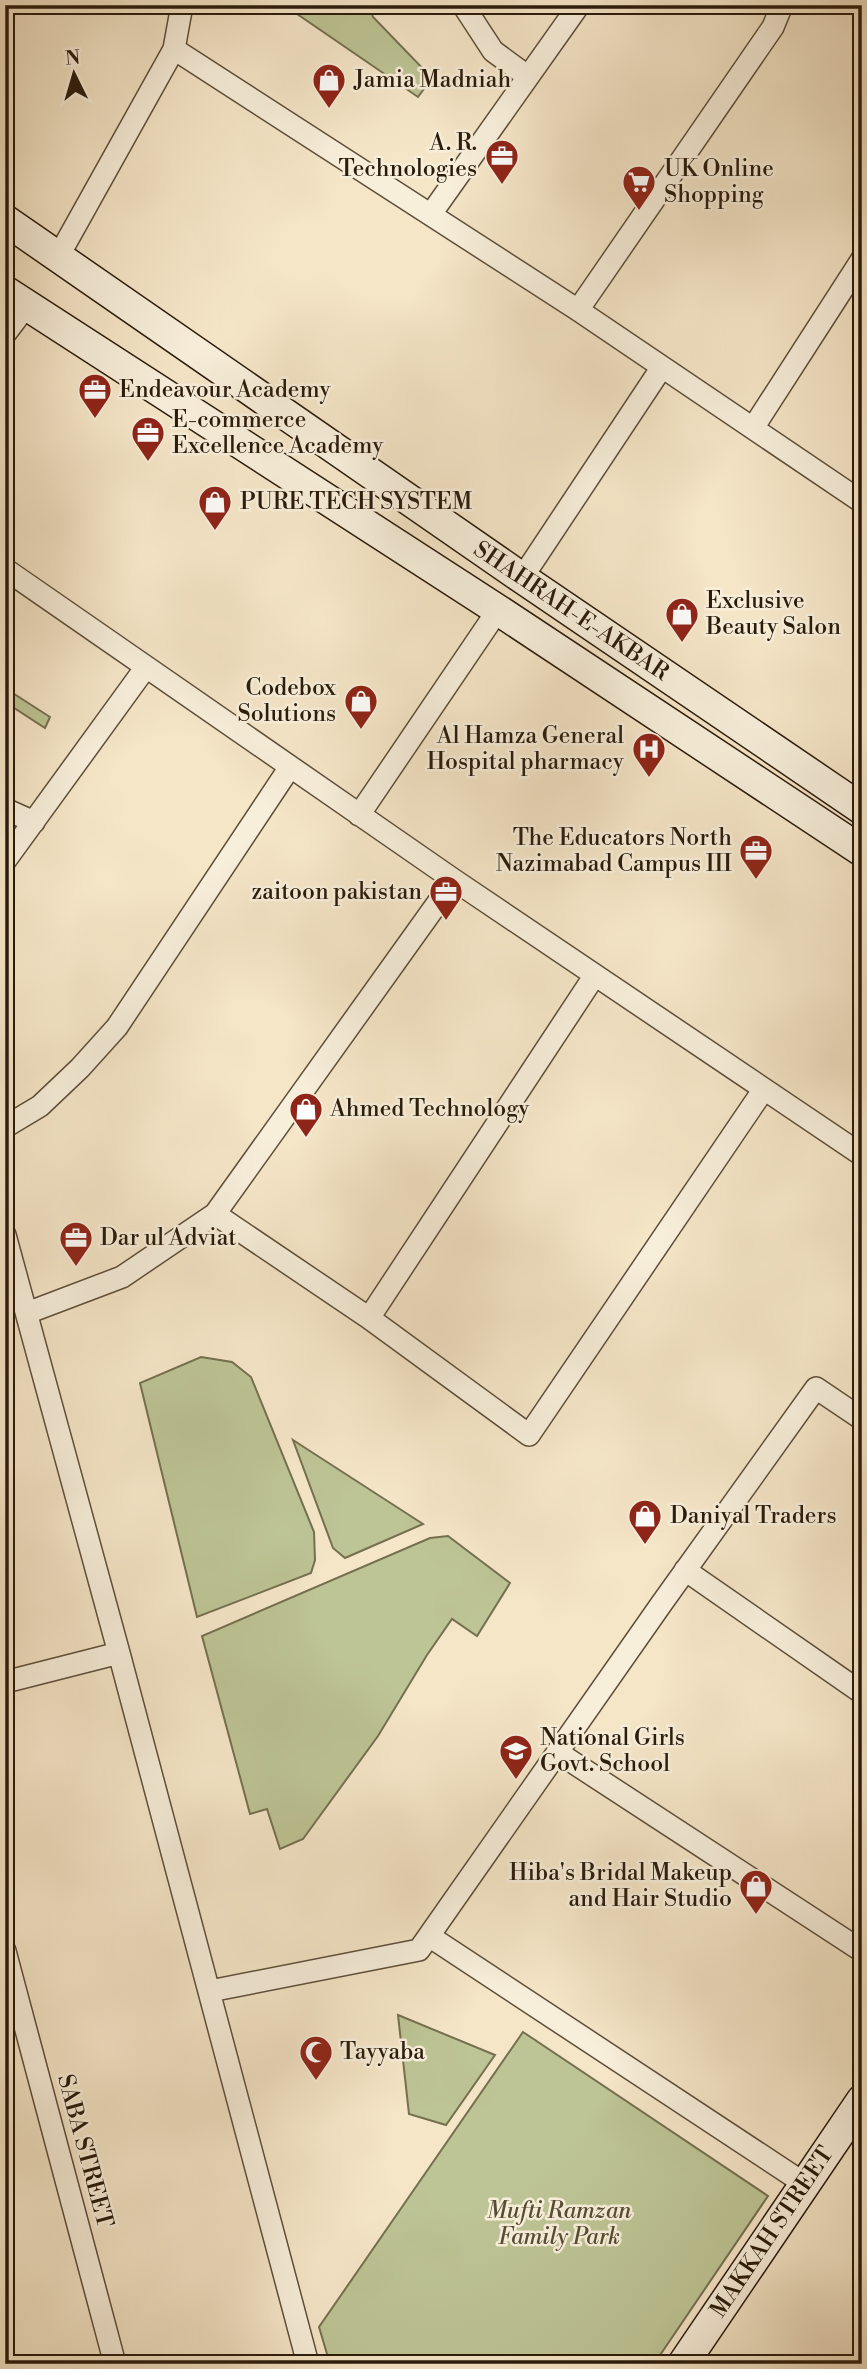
<svg xmlns="http://www.w3.org/2000/svg" width="867" height="2369" viewBox="0 0 867 2369" font-family="'Libre Bodoni',serif">
  <rect width="100%" height="100%" fill="#f5e6c8"/>
  <filter id="stains"><feTurbulence type="fractalNoise" baseFrequency=".00286" numOctaves="4"/><feColorMatrix values="0 0 0 0 .2 0 0 0 0 .09 0 0 0 0 .02 0 0 0 .5 -.17"/></filter>
  <radialGradient id="worn" r=".72"><stop offset=".6" stop-color="#630" stop-opacity="0"/><stop offset="1" stop-color="#630" stop-opacity=".3"/></radialGradient>
  <path fill="#bdc495" stroke="#747050" stroke-width="2" d="M284,5h85l4,12 59,61 -14,19z
    M5,688l45,29 -5,11 -40,-26z
    M201,1357l31,5 19,15 63,155 1,28 -4,13 -114,44 -57,-234z
    M293,1440l130,84 -78,34 -12,-10z
    M448,1536l62,47 -33,53 -25,-17 -25,36 -49,81 -75,103 -23,10 -13,-40 -17,5 -48,-178 228,-98z
    M398,2015l97,40 -49,70 -37,-11z
    M523,2032l245,164 -114,168h-324l-11,-37z"/>
  <g fill="none" stroke-linecap="round" stroke-linejoin="round">
    <defs>
      <path id="street" d="M463,5l30,46 34,25
        M174,49l404,261 284,192
        M431,214l148,-209
        M58,257l116,-208 8,-44
        M578,310l195,-283 9,-22
        M5,334l22,-29
        M753,428l109,-169
        M5,569l449,311 408,275
        M522,578l140,-211
        M5,809l29,13
        M359,815l139,-205
        M5,861l141,-194
        M5,1127l35,-21 40,-38 37,-41 173,-260
        M215,1214l154,104 160,117 235,-346
        M5,1235l114,418 189,711
        M27,1313l95,-36 93,-63 239,-334
        M369,1318l226,-343
        M685,1570l177,123
        M5,1682l114,-29
        M557,1752l305,199
        M429,1936l376,248
        M5,1951l110,413
        M210,1991l209,-41 243,-347 154,-215 46,31"/>
      <path id="secondary" d="M5,220l517,358 340,231
        M5,291l493,319 364,241
        M683,2364l179,-264"/>
    </defs>
    <use href="#street" stroke="#5d4e3a" stroke-width="24"/>
    <use href="#secondary" stroke="#2a1b0b" stroke-width="33"/>
    <use href="#street" stroke="#f8efdb" stroke-width="21"/>
    <use href="#secondary" stroke="#f8efdb" stroke-width="30"/>
  </g>
  <defs>
    <symbol id="shop-pin" viewBox="-11 -11 22 30"><path d="M0 17L-7.5 6A9.5 9.5 0 1 1 7.5 6Z" fill="#8f2418" stroke="#f8efdb"/><path d="M-5-2.5h2.3a2.7 3.5 0 0 1 5.4 0H5L5.5 6h-11ZM-1.5-2.5h3a1.5 2.3 0 0 0-3 0Z" fill="#fff"/></symbol>
    <symbol id="office-pin" viewBox="-11 -11 22 30"><path d="M0 17L-7.5 6A9.5 9.5 0 1 1 7.5 6Z" fill="#8f2418" stroke="#f8efdb"/><path d="M-6-3h4V-5.5h4V-3h4V5H-6ZM-1-4.5V-3h2v-1.5ZM-6 0V1H6V0Z" fill="#fff"/></symbol>
    <symbol id="supermarket-pin" viewBox="-11 -11 22 30"><path d="M0 17L-7.5 6A9.5 9.5 0 1 1 7.5 6Z" fill="#8f2418" stroke="#f8efdb"/><path d="M-6-5.5h2.5l.6 2H6L4.5 2H-2.5L-4.4-4H-6ZM-1.5 3.2a1.3 1.3 0 1 0 .1 0ZM3 3.2a1.3 1.3 0 1 0 .1 0Z" fill="#fff"/></symbol>
    <symbol id="hospital-pin" viewBox="-11 -11 22 30"><path d="M0 17L-7.5 6A9.5 9.5 0 1 1 7.5 6Z" fill="#8f2418" stroke="#f8efdb"/><path d="M-5-5h3v3.5h4V-5h3V5h-3V1.5h-4V5h-3Z" fill="#fff"/></symbol>
    <symbol id="school-pin" viewBox="-11 -11 22 30"><path d="M0 17L-7.5 6A9.5 9.5 0 1 1 7.5 6Z" fill="#8f2418" stroke="#f8efdb"/><path d="M0-5L7-2L0 1L-7-2ZM-4 1L0 2.5L4 1V4Q0 6-4 4Z" fill="#fff"/></symbol>
    <symbol id="mosque-pin" viewBox="-11 -11 22 30"><path d="M0 17L-7.5 6A9.5 9.5 0 1 1 7.5 6Z" fill="#8f2418" stroke="#f8efdb"/><path d="M3.5-4.9A6 6 0 1 0 3.5 4.9A5 5 0 1 1 3.5-4.9Z" fill="#fff"/></symbol>
  </defs>
  <g fill-rule="evenodd">
    <use href="#shop-pin" x="310" y="61" width="38" height="52"/>
    <use href="#office-pin" x="483" y="137" width="38" height="52"/>
    <use href="#supermarket-pin" x="620" y="163" width="38" height="52"/>
    <use href="#office-pin" x="76" y="371" width="38" height="52"/>
    <use href="#office-pin" x="129" y="414" width="38" height="52"/>
    <use href="#shop-pin" x="196" y="483" width="38" height="52"/>
    <use href="#shop-pin" x="663" y="595" width="38" height="52"/>
    <use href="#shop-pin" x="342" y="682" width="38" height="52"/>
    <use href="#hospital-pin" x="630" y="730" width="38" height="52"/>
    <use href="#office-pin" x="737" y="832" width="38" height="52"/>
    <use href="#office-pin" x="427" y="873" width="38" height="52"/>
    <use href="#shop-pin" x="287" y="1090" width="38" height="52"/>
    <use href="#office-pin" x="57" y="1219" width="38" height="52"/>
    <use href="#shop-pin" x="626" y="1497" width="38" height="52"/>
    <use href="#school-pin" x="497" y="1732" width="38" height="52"/>
    <use href="#shop-pin" x="737" y="1867" width="38" height="52"/>
    <use href="#mosque-pin" x="297" y="2033" width="38" height="52"/>
  </g>
  <g text-anchor="middle" dominant-baseline="central" stroke-width="5" stroke-linejoin="round" paint-order="stroke">
    <g font-size="23" fill="#2a1b0b" stroke="#f8efdb" text-anchor="start">
      <text x="354" y="80">Jamia Madniah</text>
      <text x="477" y="143" text-anchor="end">A. R.<tspan x="477" dy="26">Technologies</tspan></text>
      <text x="664" y="169">UK Online<tspan x="664" dy="26">Shopping</tspan></text>
      <text x="119" y="390">Endeavour Academy</text>
      <text x="172" y="420">E-commerce<tspan x="172" dy="26">Excellence Academy</tspan></text>
      <text x="240" y="502">PURE TECH SYSTEM</text>
      <text x="706" y="601">Exclusive<tspan x="706" dy="26">Beauty Salon</tspan></text>
      <text x="336" y="688" text-anchor="end">Codebox<tspan x="336" dy="26">Solutions</tspan></text>
      <text x="624" y="736" text-anchor="end">Al Hamza General<tspan x="624" dy="26">Hospital pharmacy</tspan></text>
      <text x="732" y="838" text-anchor="end">The Educators North<tspan x="732" dy="26">Nazimabad Campus III</tspan></text>
      <text x="422" y="892" text-anchor="end">zaitoon pakistan</text>
      <text x="330" y="1109">Ahmed Technology</text>
      <text x="100" y="1238">Dar ul Adviat</text>
      <text x="670" y="1516">Daniyal Traders</text>
      <text x="540" y="1738">National Girls<tspan x="540" dy="26">Govt. School</tspan></text>
      <text x="732" y="1873" text-anchor="end">Hiba's Bridal Makeup<tspan x="732" dy="26">and Hair Studio</tspan></text>
      <text x="340" y="2052">Tayyaba</text>
    </g>
    <g font-size="23" fill="#2a1b0b" stroke="#f8efdb">
      <text transform="translate(571 611) rotate(34)">SHAHRAH-E-AKBAR</text>
      <text transform="translate(85 2151) rotate(75)">SABA STREET</text>
      <text transform="translate(772 2232) rotate(-56)">MAKKAH STREET</text>
    </g>
    <g font-size="23" font-style="italic" fill="#564e34" stroke="#f8efdb">
      <text x="559" y="2211">Mufti Ramzan<tspan x="559" dy="26">Family Park</tspan></text>
    </g>
  </g>
  <rect width="867" height="2369" fill="none" stroke="#f5e6c8" stroke-width="28"/>
  <rect x="7" y="7" width="853" height="2355" fill="none" stroke="#2a1b0b" stroke-width="3.5"/>
  <rect x="14" y="14" width="839" height="2341" fill="none" stroke="#2a1b0b" stroke-width="2"/>
  <g transform="translate(74 74) rotate(355)" stroke="#f8efdb" stroke-width="5" paint-order="stroke">
  <path d="M0-5L12 26L0 18L-12 26Z" fill="#2a1b0b"/>
  <text y="-10" font-size="19" font-weight="bold" text-anchor="middle" fill="#2a1b0b">N</text>
  </g>
  <rect width="100%" height="100%" filter="url(#stains)"/>
  <rect width="100%" height="100%" fill="url(#worn)"/>
</svg>
